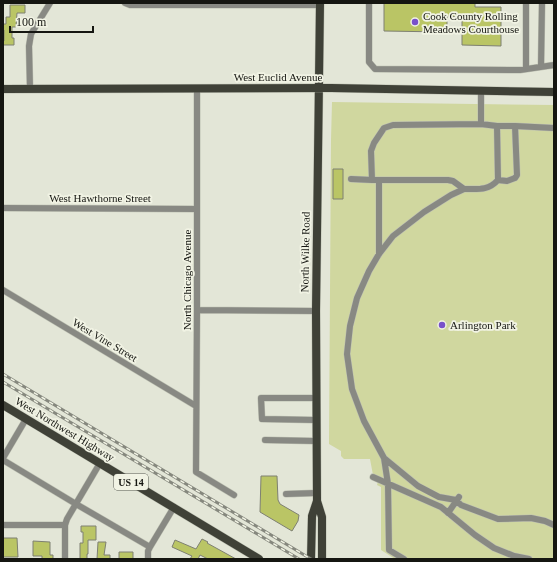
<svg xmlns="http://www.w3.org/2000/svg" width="557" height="562" viewBox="0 0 557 562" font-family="'Times New Roman',serif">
  <rect width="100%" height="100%" fill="#e3e6d7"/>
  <path fill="#d0d79f" d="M332,102l222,3v454h-159l-14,-9v-63l-4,-2 2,-7 -6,-3 -3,-16h-26l-3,-3v-5l-12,-7 2,-304z"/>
  <path fill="#bac565" stroke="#7e8072" d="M384,3h91v4h26v39l-39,-1v-28l-15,-1v11h-4v5l-59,-1z
    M10,5h15v8h-8l-1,14h-4v11h2v7h-11v-4h1v-11h-1v-6h3v-7h4z
    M333,169h10v30h-10z
    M261,476h16l1,24 2,4 19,11 -1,6 -6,10 -32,-19z
    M81,526h15v14h-8v14h-1v5h-7v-16h3v-11h-2z
    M3,538h14l1,19h-15z
    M202,539l6,3 -1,1 29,16h-28l-8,-4 -2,4h-8l2,-3 -20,-9 3,-7 21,9z
    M33,541l17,1v13h3v4h-11v-3h-9z
    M98,542h8l-2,13h6v4h-13z
    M119,552h14v7h-14z"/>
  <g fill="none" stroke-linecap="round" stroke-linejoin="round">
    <defs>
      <path id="minor" d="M125,3l5,2h190
        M369,3v59l6,7 145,1 34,-5
        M541,67l1,-64
        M526,69v-66
        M30,89l-1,-43 2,-12 19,-31
        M197,89v221l-1,162 38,23
        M497,126h18l39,2
        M351,179l21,1 -1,-29 3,-8 10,-15 9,-3 88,-1
        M372,180h76l5,1 11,8 -13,6 -27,17 -31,24 -14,18 -10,17 -12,27 -7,28 -3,28 5,35 12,32 20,37 4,26 1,66 15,9
        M498,180l9,1 8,-3 2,-3 -2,-49
        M464,189c14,0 24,2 34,-9l-1,-54 -16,-2v-34
        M3,208l194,1
        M379,254v-74
        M3,290l193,116
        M197,310l119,1
        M316,398h-55l1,21 54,1
        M265,440l51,1
        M3,458l23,-39
        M384,458l34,28 21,11 17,3 5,5 37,14 33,-1 14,3 9,4
        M3,460l73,44 74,43
        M373,477l68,30 34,28 19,13 20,8 15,3
        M286,494l30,-1
        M448,513l11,-16
        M3,525h62
        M65,559v-34l2,-6 33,-56
        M148,559v-8l2,-4 24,-40"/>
      <path id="major" d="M3,89l328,-1 223,4
        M3,405l256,154
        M317,501l5,16v42
        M311,559l1,-43 5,-15 -1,-190 4,-308"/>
    </defs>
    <use href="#minor" stroke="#bec1b3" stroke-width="7"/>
    <use href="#major" stroke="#bec1b3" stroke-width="9"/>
    <use href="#minor" stroke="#888983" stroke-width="6"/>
    <use href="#major" stroke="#3f4137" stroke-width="8"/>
    <defs>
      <path id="rail" d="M3,374l308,185
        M3,382l296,177"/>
    </defs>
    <use href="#rail" stroke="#86887e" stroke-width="3"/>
    <use href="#rail" stroke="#f1f3e4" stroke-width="1.5" stroke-dasharray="4.5" stroke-linecap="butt"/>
  </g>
  <g fill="#7851ca" stroke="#f1f3e4" stroke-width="1.5">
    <circle cx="415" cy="22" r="4"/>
    <circle cx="442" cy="325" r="4"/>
  </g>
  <g text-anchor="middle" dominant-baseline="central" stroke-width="3.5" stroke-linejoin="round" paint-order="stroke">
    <rect fill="#f1f3e4" stroke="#575850" stroke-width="1" x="114" y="474" width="34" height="16" rx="3"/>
    <g font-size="10" font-weight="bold" fill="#151611">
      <text x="131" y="482">US 14</text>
    </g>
    <g font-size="11" fill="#151611" stroke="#f1f3e4" text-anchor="start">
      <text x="423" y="16">Cook County Rolling<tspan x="423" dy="13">Meadows Courthouse</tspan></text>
      <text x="450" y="325">Arlington Park</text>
    </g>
    <g font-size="11" fill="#151611" stroke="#f1f3e4">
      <text x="278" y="77">West Euclid Avenue</text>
      <text x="100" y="198">West Hawthorne Street</text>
      <text transform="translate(305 252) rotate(-89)">North Wilke Road</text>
      <text transform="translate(187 280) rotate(-90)">North Chicago Avenue</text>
      <text transform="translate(105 340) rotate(31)">West Vine Street</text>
      <text transform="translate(65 429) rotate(31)">West Northwest Highway</text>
    </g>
  </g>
  <rect width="557" height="562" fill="none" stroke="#151611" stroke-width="8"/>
  <path d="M10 26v6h83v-6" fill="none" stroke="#151611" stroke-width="2"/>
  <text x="16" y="26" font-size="12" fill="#151611" stroke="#f1f3e4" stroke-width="3" paint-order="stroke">100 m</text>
</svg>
